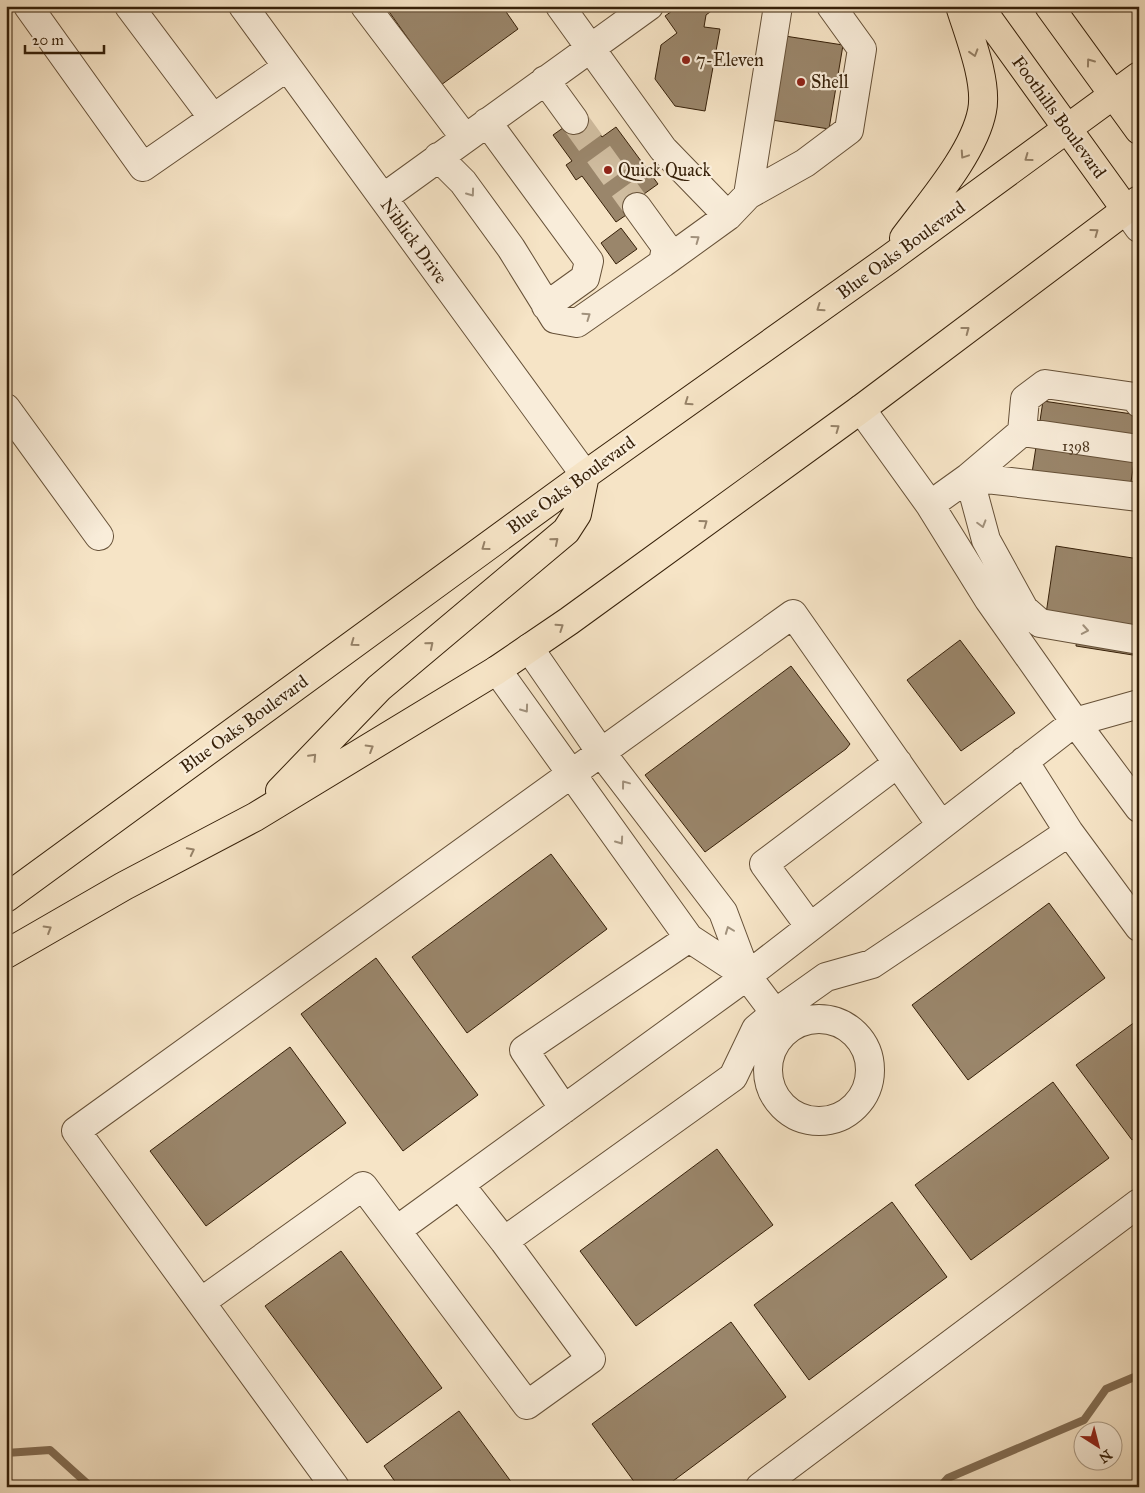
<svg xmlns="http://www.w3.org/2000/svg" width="1145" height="1493" viewBox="0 0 1145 1493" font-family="'IM FELL Great Primer',serif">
  <rect width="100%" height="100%" fill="#f6e4c6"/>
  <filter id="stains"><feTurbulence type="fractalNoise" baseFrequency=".004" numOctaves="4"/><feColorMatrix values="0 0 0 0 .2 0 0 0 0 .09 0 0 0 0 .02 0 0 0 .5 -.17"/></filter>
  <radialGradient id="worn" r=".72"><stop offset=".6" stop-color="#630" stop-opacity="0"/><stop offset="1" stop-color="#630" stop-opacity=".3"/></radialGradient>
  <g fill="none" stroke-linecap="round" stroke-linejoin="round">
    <path stroke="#826d54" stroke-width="8" d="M6,1453l44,-3 41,37
      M940,1487l8,-9 136,-58 22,-31 33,-14"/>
  </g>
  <path fill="#9a866b" stroke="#362009" d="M385,6h117l16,23 -77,56z
    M679,6h39l-12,9 -2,12 16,2 -15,82 -30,-5 -20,-27 6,-34 16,-12 -12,-17z
    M772,34l71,11 -14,84 -70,-11z
    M584,113l18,24 14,-10 42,57 -14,10 4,6 -32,22 -34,-46 -6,4 -10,-15 6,-4 -19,-26z
    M621,228l16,21 -21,15 -15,-21z
    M1043,401l96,14v16l-9,57 -98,-15z
    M1056,546l83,13v97l-63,-10 3,-28 -33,-4z
    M960,640l55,73 -54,38 -54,-71z
    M791,666l59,78 -4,5 -141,103 -60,-77z
    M551,854l56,75 -140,104 -55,-76z
    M1049,903l56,75 -137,102 -56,-75z
    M376,958l102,137 -75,56 -102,-137z
    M1139,1019v116l-7,5 -56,-75z
    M290,1047l56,76 -140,103 -56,-75z
    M1053,1082l56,76 -138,102 -56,-75z
    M717,1149l56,76 -137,101 -56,-75z
    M892,1202l55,75 -138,103 -55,-75z
    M341,1251l101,137 -75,55 -102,-137z
    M731,1322l55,75 -121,90h-27l-46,-63z
    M459,1411l56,76h-116l-15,-21z"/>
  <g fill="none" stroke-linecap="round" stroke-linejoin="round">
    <path stroke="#d0bda0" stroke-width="28" stroke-dasharray="28 14" stroke-linecap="butt" d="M574,120l63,87"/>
    <defs>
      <path id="minor" d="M28,6l115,161 144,-100
        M129,6l84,112
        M243,6l342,469
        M365,6l100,132
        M560,6l103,143 65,67
        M545,80l29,40
        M487,122l102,139 -4,17 -39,28
        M438,157l25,25 48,66 44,71 22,4 86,-60 3,-16 -29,-40
        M748,195l30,-189
        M383,198l266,-192
        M1126,210l13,18
        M663,263l65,-47 20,-21 57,-32 44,-33 13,-81 -31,-43
        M6,408l93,128
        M1022,432l3,-33 20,-15 90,13 4,6
        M1139,449l-117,-17 -53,45 17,63 38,69 16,14 99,17
        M930,505l39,-28 170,20
        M529,648l71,103 123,161 24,64 40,53
        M497,670l192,268 58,38
        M1139,704l-64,18 64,86
        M1069,832l70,95
        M810,927l-46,-63 134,-101
        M768 1070a51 51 0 1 1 102 0a51 51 0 1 1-102 0Z
        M564,1109l-40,-59 165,-112
        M460,1185l44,56
        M397,1230l350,-254 328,-254 -86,-122 -59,-95 -69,-96
        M201,1302l162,-116 164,219 64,-46 -87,-118 229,-164 23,-48 18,-15 52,-37 46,-13 197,-132 -45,-71
        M335,1487l-259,-356 717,-517 148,211
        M760,1487l379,-284"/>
      <path id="major" d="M979,6l147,204
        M1049,6l90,124
        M904,238c25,-34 70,-85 78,-127 6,-29 -13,-76 -22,-105
        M280,791l99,-103 187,-157 11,-17 8,-39
        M6,898l579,-423 304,-216 250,-183
        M6,954l118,-68 131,-69 242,-147 72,-49 292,-212 278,-209"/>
    </defs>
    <use href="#minor" stroke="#665138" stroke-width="30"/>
    <use href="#major" stroke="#362009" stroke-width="30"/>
    <use href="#minor" stroke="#f9edda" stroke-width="28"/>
    <use href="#major" stroke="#f6e4c6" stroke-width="28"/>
  </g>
  <defs><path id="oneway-chevron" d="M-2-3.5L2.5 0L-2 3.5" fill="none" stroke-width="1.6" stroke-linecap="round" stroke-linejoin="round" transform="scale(1.25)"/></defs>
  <g stroke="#968268">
    <use href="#oneway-chevron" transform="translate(974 53) rotate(73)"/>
    <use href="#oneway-chevron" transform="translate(1090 62) rotate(-126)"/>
    <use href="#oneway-chevron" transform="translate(964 155) rotate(124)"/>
    <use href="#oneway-chevron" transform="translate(1028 158) rotate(144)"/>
    <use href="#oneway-chevron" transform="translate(1095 232) rotate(-36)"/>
    <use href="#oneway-chevron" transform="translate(820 308) rotate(145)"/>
    <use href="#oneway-chevron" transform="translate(966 330) rotate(-37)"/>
    <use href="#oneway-chevron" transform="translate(688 402) rotate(145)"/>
    <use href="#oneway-chevron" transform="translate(836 428) rotate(-36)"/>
    <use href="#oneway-chevron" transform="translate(704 523) rotate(-36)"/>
    <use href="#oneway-chevron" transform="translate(555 541) rotate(-40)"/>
    <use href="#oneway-chevron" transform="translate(485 547) rotate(144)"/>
    <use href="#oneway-chevron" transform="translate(560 627) rotate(-34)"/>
    <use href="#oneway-chevron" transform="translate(354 643) rotate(144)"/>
    <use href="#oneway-chevron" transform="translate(430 645) rotate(-40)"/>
    <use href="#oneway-chevron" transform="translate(370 748) rotate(-31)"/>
    <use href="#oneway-chevron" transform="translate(313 757) rotate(-46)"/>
    <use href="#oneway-chevron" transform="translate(191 851) rotate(-27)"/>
    <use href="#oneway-chevron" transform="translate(48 929) rotate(-31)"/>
  </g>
  <g stroke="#a1917c">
    <use href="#oneway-chevron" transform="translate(471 193) rotate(54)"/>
    <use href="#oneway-chevron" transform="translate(696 239) rotate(-36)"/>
    <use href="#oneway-chevron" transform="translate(587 316) rotate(-35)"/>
    <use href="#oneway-chevron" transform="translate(982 524) rotate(74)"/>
    <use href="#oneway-chevron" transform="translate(1085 630) rotate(10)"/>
    <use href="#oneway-chevron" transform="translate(525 709) rotate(54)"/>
    <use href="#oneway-chevron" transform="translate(625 784) rotate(-127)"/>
    <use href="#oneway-chevron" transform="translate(620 841) rotate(55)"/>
    <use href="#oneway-chevron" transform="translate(729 930) rotate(-111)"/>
  </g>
  <g fill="#8f2418" stroke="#f9edda" stroke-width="2">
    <circle cx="686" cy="60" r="5"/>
    <circle cx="801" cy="82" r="5"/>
    <circle cx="608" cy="170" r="5"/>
  </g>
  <g text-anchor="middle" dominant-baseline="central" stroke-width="4.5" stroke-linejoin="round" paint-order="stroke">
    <g font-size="15" fill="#4f3a22">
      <text x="1076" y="446">1398</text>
    </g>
    <g font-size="18" fill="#362009" stroke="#f9edda" text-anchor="start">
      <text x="696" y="60">7-Eleven</text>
      <text x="811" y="82">Shell</text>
      <text x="618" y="170">Quick Quack</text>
    </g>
    <g font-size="18" fill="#362009" stroke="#f9edda">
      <text transform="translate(1059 117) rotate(54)">Foothills Boulevard</text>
      <text transform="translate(414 241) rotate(54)">Niblick Drive</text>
      <text transform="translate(901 250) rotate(-36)">Blue Oaks Boulevard</text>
      <text transform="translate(571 485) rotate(-36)">Blue Oaks Boulevard</text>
      <text transform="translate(244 724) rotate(-36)">Blue Oaks Boulevard</text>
    </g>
  </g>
  <rect width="1145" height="1493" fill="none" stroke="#f6e4c6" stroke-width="25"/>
  <rect x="8" y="8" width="1130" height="1478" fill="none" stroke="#362009" stroke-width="2.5"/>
  <rect x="12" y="12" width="1120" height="1468" fill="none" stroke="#362009"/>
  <g transform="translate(1098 1446) rotate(144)"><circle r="24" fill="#f9edda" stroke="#ab9b86"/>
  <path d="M0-4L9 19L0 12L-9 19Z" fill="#8f2418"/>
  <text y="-8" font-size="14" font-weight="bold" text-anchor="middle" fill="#362009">N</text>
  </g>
  <path d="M25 45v8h79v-8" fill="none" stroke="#362009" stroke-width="2.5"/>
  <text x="32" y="45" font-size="15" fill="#362009" stroke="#f9edda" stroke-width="4" paint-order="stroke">20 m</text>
  <rect width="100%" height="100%" filter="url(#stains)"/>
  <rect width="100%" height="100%" fill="url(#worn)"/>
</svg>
